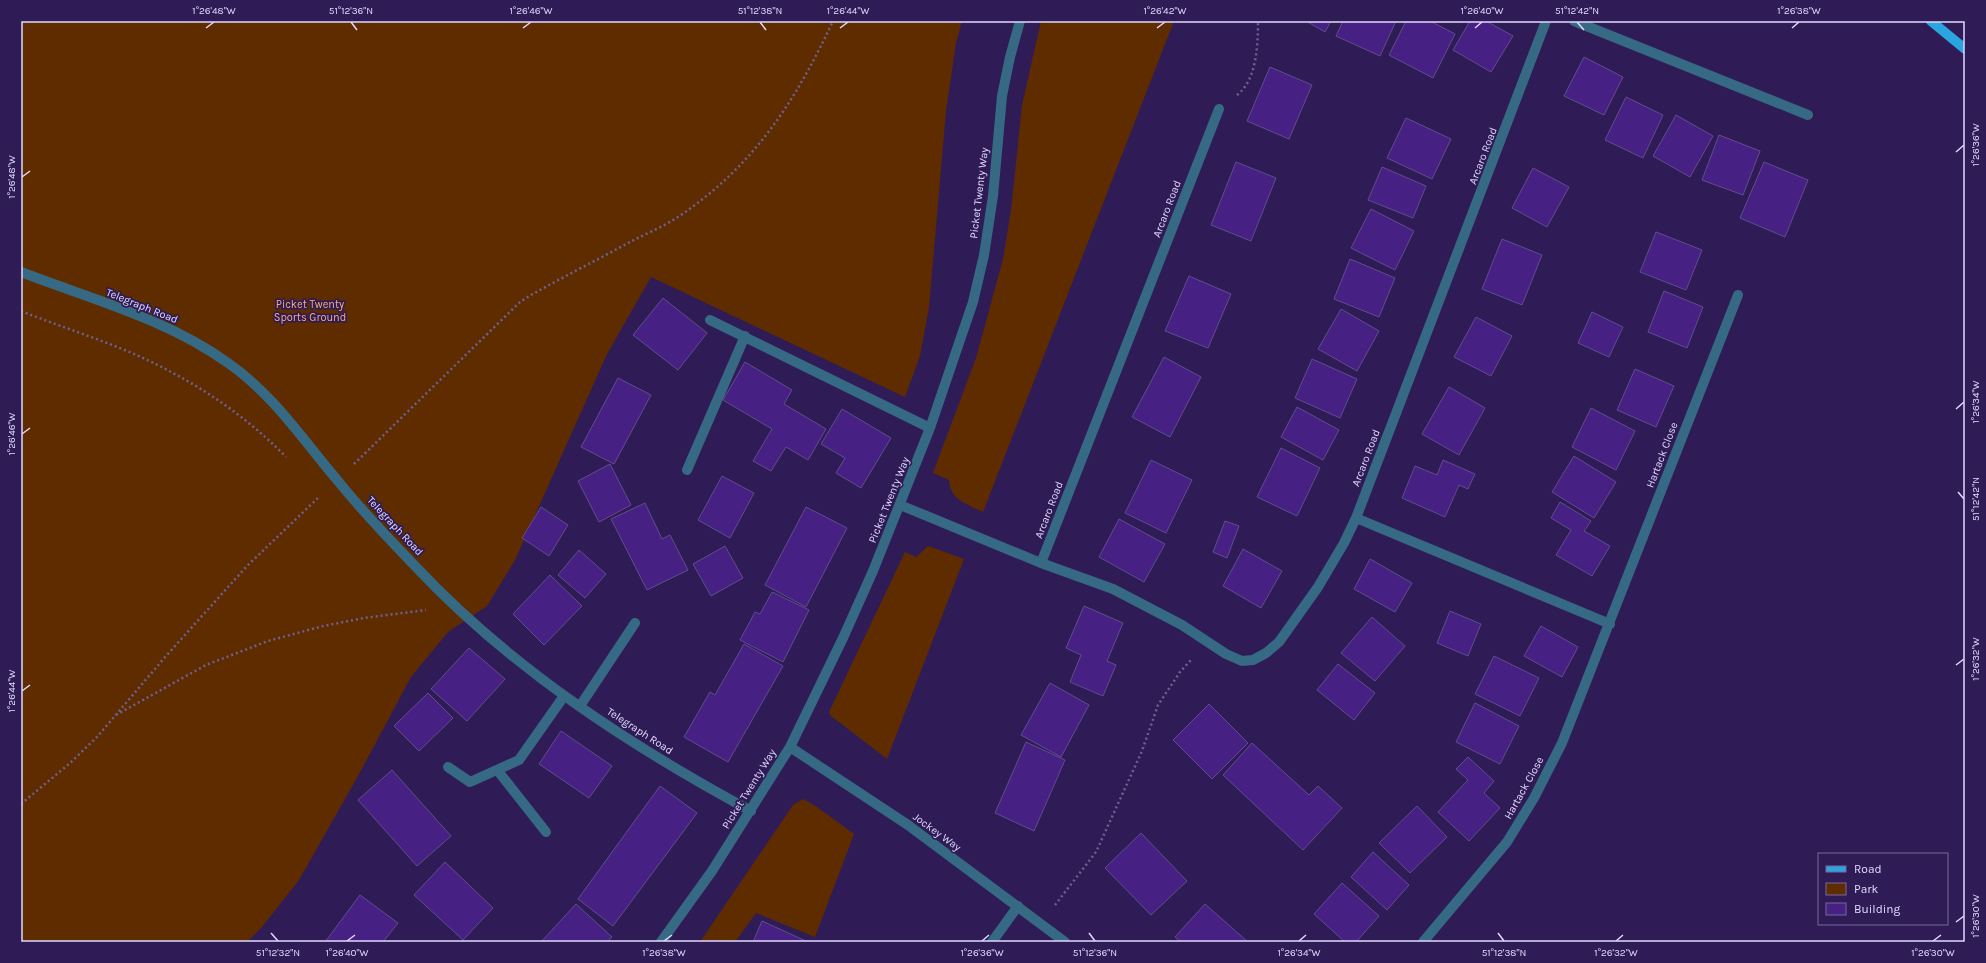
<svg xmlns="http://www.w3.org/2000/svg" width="1986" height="963" viewBox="0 0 1986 963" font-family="Karla,sans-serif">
  <rect width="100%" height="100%" fill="#2f1c56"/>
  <path fill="#5f2c00" d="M21,21h941l-6,22 -10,68 -17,196 -9,49 -15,41 -254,-120 -44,77 -92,206 -28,46 -39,26 -37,45 -53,99 -59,104 -37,47 -15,15h-226z
    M1041,21h133l-191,491c-16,-8 -33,-12 -34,-32l-16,-7 43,-115 27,-99 8,-49 11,-105z
    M928,546l36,13 -77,200 -56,-43 -2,-4 76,-160 11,5z
    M803,799l14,8 37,27 -39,103 -59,-24 -21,29h-35l93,-137z"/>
  <path fill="#472084" stroke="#5f4d8c" d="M1306,21h25l-6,11z
    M1343,21h53l-16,35 -44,-20z
    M1406,21h24l25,13 -22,44 -44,-23z
    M1470,21h16l27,15 -22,36 -38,-22z
    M1584,57l39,20 -19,38 -40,-19z
    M1270,67l42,18 -23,54 -42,-18z
    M1626,97l37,18 -20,43 -38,-18z
    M1676,115l37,21 -23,41 -37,-21z
    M1406,118l45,21 -19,40 -45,-21z
    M1719,135l41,16 -17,44 -41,-15z
    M1236,162l40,16 -25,63 -40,-16z
    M1764,162l44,18 -23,57 -45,-19z
    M1382,167l44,19 -13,32 -45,-18z
    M1533,168l36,19 -22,40 -35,-19z
    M1371,209l43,22 -19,39 -44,-22z
    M1656,232l46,18 -16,40 -46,-18z
    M1502,239l40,16 -20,50 -40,-16z
    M1350,259l45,19 -16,39 -45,-18z
    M1189,276l42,18 -23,54 -43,-17z
    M1664,291l39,16 -16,41 -39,-16z
    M663,298l44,35 -29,37 -45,-35z
    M1341,309l38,22 -22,40 -39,-22z
    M1592,312l31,15 -14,30 -31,-14z
    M1476,317l36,19 -21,40 -37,-19z
    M1164,357l37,20 -31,60 -38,-20z
    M1312,359l45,20 -17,39 -45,-20z
    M745,362l47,28 -8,14 42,25 -18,31 -22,-13 -15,24 -18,-10 19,-32 -49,-29z
    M1635,369l39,17 -18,41 -39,-17z
    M618,378l33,17 -37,69 -33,-17z
    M1449,387l36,21 -26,47 -37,-21z
    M1297,407l42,23 -16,30 -42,-23z
    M1591,408l44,23 -19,39 -44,-23z
    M842,409l49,29 -30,50 -25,-15 9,-15 -24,-14z
    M1281,448l39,20 -23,48 -40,-19z
    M1574,456l42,26 -22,36 -42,-26z
    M1151,460l41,20 -26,53 -41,-20z
    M1443,460l32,14 -7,15 -9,-4 -14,32 -43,-19 13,-32 22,9z
    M610,464l21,41 -32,17 -21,-41z
    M722,476l32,17 -24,45 -32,-18z
    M1560,502l31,19 -7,10 26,15 -18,30 -36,-21 15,-25 -20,-12z
    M645,503l17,36 8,-4 18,35 -41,20 -36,-71z
    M541,507l27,18 -19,31 -27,-18z
    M806,507l41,21 -41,79 -41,-22z
    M1119,519l46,25 -21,38 -45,-25z
    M1225,521l14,5 -12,32 -14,-6z
    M725,546l18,32 -32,18 -18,-32z
    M1243,549l39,22 -21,37 -38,-22z
    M579,550l27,24 -21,24 -27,-23z
    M1370,559l42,24 -17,29 -41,-23z
    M550,575l32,31 -38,39 -31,-31z
    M772,592l37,18 -26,52 -43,-22 15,-28 5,2z
    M1084,606l39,17 -16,38 9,4 -13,31 -33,-14 11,-27 -15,-7z
    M1450,611l31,13 -13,32 -31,-13z
    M1372,617l33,29 -30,35 -34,-28z
    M1541,626l37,21 -16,30 -38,-21z
    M744,644l39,22 -55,96 -44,-25 26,-45 5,3z
    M469,648l36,31 -38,42 -36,-32z
    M1494,656l45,22 -19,38 -45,-22z
    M1338,664l37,29 -21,27 -37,-30z
    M1050,683l39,22 -28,52 -40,-22z
    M428,693l25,25 -34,33 -25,-25z
    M1475,703l44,23 -19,38 -44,-22z
    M1209,704l39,39 -36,36 -39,-39z
    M561,731l51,35 -23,32 -50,-34z
    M1026,742l39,18 -31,71 -39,-18z
    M1252,743l57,52 9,-9 24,22 -39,42 -80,-75z
    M1468,757l26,24 -10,12 16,15 -31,33 -31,-29 30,-32 -12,-11z
    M392,770l59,66 -34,30 -59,-66z
    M660,786l37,27 -84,113 -35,-27z
    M1417,806l30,31 -37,36 -31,-30z
    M1141,833l46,48 -36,34 -46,-47z
    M1373,852l36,33 -22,25 -36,-33z
    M445,862l48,46 -30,32 -49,-45z
    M1342,883l37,33 -23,26h-11l-31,-28z
    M360,895l38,28 -15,19h-58z
    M576,904l36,33 -5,5h-66z
    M1205,904l43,38h-67l-6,-5z
    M762,921l46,21h-55z"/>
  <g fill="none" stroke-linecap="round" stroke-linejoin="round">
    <path stroke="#6e6092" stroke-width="2.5" stroke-dasharray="2 3" stroke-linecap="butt" d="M1237,95c20,-15 21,-51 21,-74
      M21,311c50,20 103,35 150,61 42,22 82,51 115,85
      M354,464l166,-162 11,-7c32,-18 66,-35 99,-53 15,-8 33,-15 48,-25 76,-51 117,-115 155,-196
      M116,715l90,-50 62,-24 55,-15 41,-8 62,-8
      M21,804l48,-40 28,-27 69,-81 81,-90 73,-70
      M1055,905l41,-53 46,-101 16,-46 22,-33 11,-12"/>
    <path stroke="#366984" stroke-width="10" d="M1574,21l234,94
      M21,272c70,27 146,47 207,91 45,31 75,77 110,118 24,30 51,58 78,86 95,101 213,178 335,244
      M710,320l220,108
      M687,470l58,-134
      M900,505l141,58 72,26 69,36 44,29 16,7 11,-1 13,-7 13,-11 39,-55 26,-44 12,-25 190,-497
      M1356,518l254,106
      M1041,563l178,-454
      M580,706l55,-83
      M790,747l118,78 157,117
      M448,767l22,15 49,-22 45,-64
      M498,771l48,61
      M661,942l51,-71 78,-124 53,-109 30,-67 57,-143 43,-126 11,-47 9,-59 9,-100 8,-39 10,-36
      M992,942l26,-36
      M1423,942l84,-100 27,-44 28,-55 176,-448"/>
    <path stroke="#2aa5df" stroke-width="10" d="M1931,21l34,28"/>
  </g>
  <path fill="none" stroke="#e0d9fd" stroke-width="1.5" d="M351,22l6,8M760,22l6,8M1577,22l7,8M206,28l8,-6M523,28l8,-6M840,28l8,-6M1157,28l8,-6M1475,28l7,-6M1792,28l7,-6M1956,152l8,-7M22,177l8,-6M1956,409l8,-7M22,434l8,-6M1958,492l6,7M1956,665l8,-6M22,691l8,-6M1956,922l8,-6M271,933l7,8M1089,933l6,8M1498,933l6,8M347,941l8,-6M664,941l8,-6M982,941l7,-6M1299,941l7,-6M1616,941l7,-6M1933,941l8,-6"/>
  <g text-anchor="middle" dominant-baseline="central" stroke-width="3.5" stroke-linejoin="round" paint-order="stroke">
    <g font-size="11" fill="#e0d9fd" stroke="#2f1c56">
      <text transform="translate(1483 156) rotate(-69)">Arcaro Road</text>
      <text transform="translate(979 193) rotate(-83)">Picket Twenty Way</text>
      <text transform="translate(1167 209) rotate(-69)">Arcaro Road</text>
      <text transform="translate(142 306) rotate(22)">Telegraph Road</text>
      <text transform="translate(1662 455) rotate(-69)">Hartack Close</text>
      <text transform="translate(1366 458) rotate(-69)">Arcaro Road</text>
      <text transform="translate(889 500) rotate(-68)">Picket Twenty Way</text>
      <text transform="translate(1049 510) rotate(-69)">Arcaro Road</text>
      <text transform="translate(395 526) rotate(47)">Telegraph Road</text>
      <text transform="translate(640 731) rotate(33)">Telegraph Road</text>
      <text transform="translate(1524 788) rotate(-61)">Hartack Close</text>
      <text transform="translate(749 789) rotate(-58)">Picket Twenty Way</text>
      <text transform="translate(937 832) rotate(36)">Jockey Way</text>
    </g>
    <g font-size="11" fill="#faae7a" stroke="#2f1c56">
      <text x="310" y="304">Picket Twenty<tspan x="310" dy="13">Sports Ground</tspan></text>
    </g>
  </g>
  <rect width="1986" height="963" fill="none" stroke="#2f1c56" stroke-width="44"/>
  <rect x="1818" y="853" width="130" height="72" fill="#2f1c56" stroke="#766899"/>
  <rect x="1826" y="866" width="20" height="6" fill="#2aa5df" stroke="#766899"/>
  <text x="1854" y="873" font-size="12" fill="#e0d9fd">Road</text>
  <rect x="1826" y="883" width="20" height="12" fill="#5f2c00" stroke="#766899"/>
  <text x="1854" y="893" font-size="12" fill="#e0d9fd">Park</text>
  <rect x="1826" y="903" width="20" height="12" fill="#472084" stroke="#766899"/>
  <text x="1854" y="913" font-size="12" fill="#e0d9fd">Building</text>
  <rect x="22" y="22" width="1942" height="919" fill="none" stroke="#e0d9fd" stroke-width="1.5"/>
  <g font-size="10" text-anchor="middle" fill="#e0d9fd">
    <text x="214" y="14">1°26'48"W</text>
    <text x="351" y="14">51°12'36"N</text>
    <text x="531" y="14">1°26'46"W</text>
    <text x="760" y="14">51°12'38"N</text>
    <text x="848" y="14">1°26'44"W</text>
    <text x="1165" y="14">1°26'42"W</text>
    <text x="1482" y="14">1°26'40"W</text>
    <text x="1577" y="14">51°12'42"N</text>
    <text x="1799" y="14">1°26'38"W</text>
    <text transform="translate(1975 145) rotate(-90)" y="4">1°26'36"W</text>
    <text transform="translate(11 177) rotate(-90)" y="4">1°26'48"W</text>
    <text transform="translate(1975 402) rotate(-90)" y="4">1°26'34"W</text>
    <text transform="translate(11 434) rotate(-90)" y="4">1°26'46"W</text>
    <text transform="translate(1975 499) rotate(-90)" y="4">51°12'42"N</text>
    <text transform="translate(1975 659) rotate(-90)" y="4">1°26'32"W</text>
    <text transform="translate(11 691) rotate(-90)" y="4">1°26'44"W</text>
    <text transform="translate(1975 916) rotate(-90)" y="4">1°26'30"W</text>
    <text x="278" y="956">51°12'32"N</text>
    <text x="347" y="956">1°26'40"W</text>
    <text x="664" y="956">1°26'38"W</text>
    <text x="982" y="956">1°26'36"W</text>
    <text x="1095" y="956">51°12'36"N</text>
    <text x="1299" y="956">1°26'34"W</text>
    <text x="1504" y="956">51°12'38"N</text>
    <text x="1616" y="956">1°26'32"W</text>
    <text x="1933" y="956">1°26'30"W</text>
  </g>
</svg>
